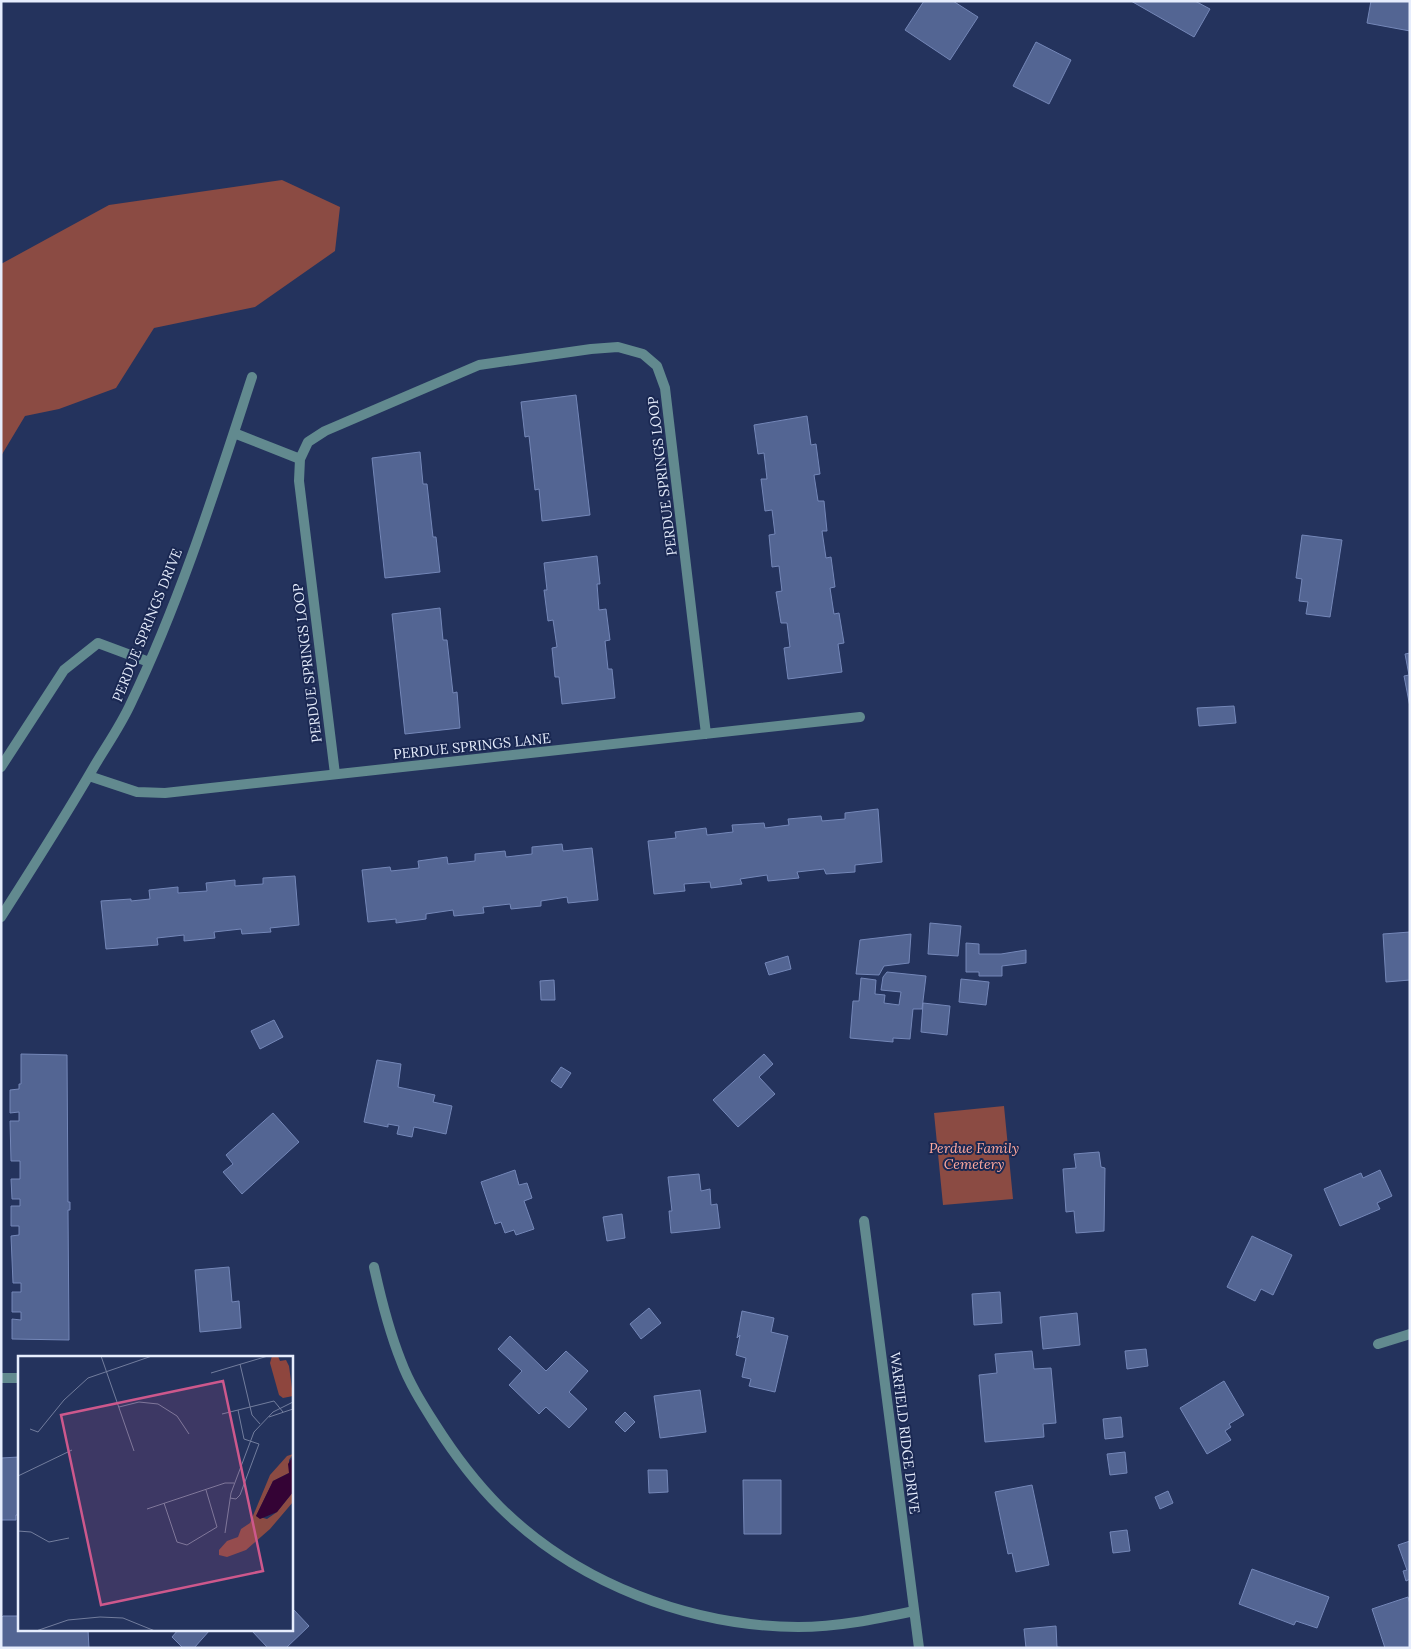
<svg xmlns="http://www.w3.org/2000/svg" width="1411" height="1649" viewBox="0 0 1411 1649" font-family="Lora,serif">
  <rect width="100%" height="100%" fill="#24335d"/>
  <path fill="#8b4b43" d="M282,180l58,27 -5,44 -80,56 -101,21 -38,60 -57,21 -34,7 -24,40v-192l108,-59z
    M1004,1106l9,93 -70,6 -9,-92z"/>
  <path fill="#536593" stroke="#7487b8" d="M924,1h29l25,16 -28,43 -45,-30z
    M1131,1h64l15,8 -16,28z
    M1371,1h39v30l-43,-8z
    M1036,42l35,18 -22,44 -36,-18z
    M576,395l14,120 -48,6 -3,-32 -4,1 -6,-54 -4,1 -4,-35z
    M807,416l4,29 5,-1 4,30 -6,1 4,26h6l3,30h-5l4,27 5,-1 4,30 -5,1 4,26 5,-1 5,30 -6,1 4,28 -54,7 -4,-31 6,-1 -3,-24h-6l-5,-31 6,-1 -3,-25 -7,1 -3,-32 6,-1 -3,-24 -7,1 -4,-32h6l-3,-26 -6,1 -4,-29z
    M420,452l3,32h4l6,53h3l4,35 -55,6 -13,-120z
    M1302,535l40,5 -12,77 -24,-3 2,-12 -9,-1 3,-22 -6,-1z
    M597,556l3,28h-3l2,26 7,-1 4,31 -5,1 3,28h4l3,29 -53,6 -3,-27h-4l-3,-29 5,-1 -4,-27 -5,1 -4,-31h3l-3,-27z
    M440,608l3,32h4l6,53 4,-1 3,36 -55,6 -13,-120z
    M1410,653v54l-6,-31 5,-1 -4,-21z
    M1234,706l2,17 -37,3 -2,-18z
    M878,809l4,53 -27,3v7l-29,2 -2,-5 -27,3 2,6 -31,3 -1,-6 -27,4 2,5 -31,4 -1,-6 -26,2 1,7 -31,3 -6,-53 28,-3 -1,-6 31,-4 1,7 26,-3 -1,-7 32,-2 1,5 24,-3 -1,-6 33,-3 1,5 23,-2v-6z
    M562,844l1,7 29,-3 6,52 -30,3 -1,-6 -26,4v5l-30,3 -1,-5 -27,3 1,6 -30,3 -1,-6 -27,4v5l-30,4v-4l-28,3 -6,-52 28,-3 1,4 28,-3 -1,-7 29,-4 1,7 27,-3v-7l30,-3 1,6 26,-3v-7z
    M295,876l4,49 -29,3 1,4 -29,2 -1,-5 -27,3 1,6 -31,3v-6l-27,3 1,7 -52,4 -5,-48 30,-2v2l19,-2 -1,-9 29,-3v6l29,-2 -1,-8 29,-3v6l28,-2v-6z
    M930,923l31,3 -3,30 -30,-2z
    M1410,932v48l-24,2 -3,-48z
    M911,934l-2,29 -25,3 -5,9 -23,-1 4,-34z
    M966,943l13,1v10h22l25,-4v13l-24,3v10h-23v-4h-13z
    M788,956l3,13 -22,6 -4,-12z
    M887,972l39,4 -4,33h-9l-3,30 -17,-1v4l-43,-4 3,-37h6l2,-23 15,2 -1,14 10,1 -1,8 15,2 2,-13 -20,-2 2,-13z
    M961,979l28,3 -3,23 -27,-3z
    M554,980l1,20h-14l-1,-19z
    M923,1003l27,3 -3,29 -26,-3z
    M274,1020l9,17 -23,12 -9,-18z
    M21,1054l46,1 1,147h2v8h-2l1,130 -57,-1v-20l9,1v-8h-9v-20h9v-9h-8l-2,-47 8,-1v-9h-8v-20h9v-7h-8l-1,-20h9v-18h-9l-1,-40h9v-9l-9,1v-23l9,-1v-5h2z
    M764,1054l9,10 -14,13 16,17 -37,33 -25,-27z
    M377,1060l24,4 -3,23 37,8 -2,7 19,4 -6,28 -32,-7 -2,10 -15,-3 2,-8 -11,-2v3l-24,-5z
    M561,1067l10,6 -10,15 -10,-7z
    M273,1113l26,29 -57,52 -19,-22 10,-8 -7,-9z
    M1099,1152l2,15 4,1 -1,63 -28,2 -2,-22 -8,1 -3,-43 13,-1 -2,-14z
    M515,1170l4,15 8,-2 5,15 -8,3 10,28 -18,6 -2,-5 -9,3 -4,-11 -6,2 -14,-42z
    M1380,1170l12,26 -15,7 3,6 -40,17 -16,-37 37,-16 2,5z
    M699,1174l2,17 9,-2 1,16 6,-1 3,24 -49,5 -2,-22h3l-4,-34z
    M622,1214l3,24 -18,3 -4,-24z
    M1252,1236l40,19 -19,40 -12,-6 -6,12 -28,-14z
    M229,1267l3,35 7,-1 2,27 -41,4 -5,-62z
    M1000,1292l2,31 -28,2 -2,-31z
    M649,1308l12,15 -20,16 -11,-15z
    M742,1311l32,7 -3,14 17,4 -13,56 -26,-6 2,-7 -9,-2 4,-19 -10,-3 4,-20 -3,3z
    M1077,1313l3,32 -37,4 -3,-32z
    M510,1336l36,35 20,-20 22,20 -19,21 18,17 -18,19 -23,-21 -7,7 -30,-29 13,-14 -24,-22z
    M1146,1349l2,17 -21,3 -2,-18z
    M1032,1351l2,18 17,-1 5,55 -13,1 1,13 -59,5 -6,-67 18,-2 -2,-19z
    M1224,1381l20,34 -15,9 2,3 -6,4 6,9 -24,14 -27,-46z
    M700,1390l6,42 -46,6 -6,-42z
    M625,1412l10,10 -10,10 -10,-10z
    M1121,1417l2,20 -18,2 -2,-20z
    M1125,1452l2,21 -17,2 -3,-21z
    M19,1457v58h-3v5h-15v-62z
    M648,1470h19l1,22 -19,1z
    M743,1480h38v54h-37z
    M1032,1485l17,80 -33,7 -4,-19 -4,1 -13,-62z
    M1168,1491l5,12 -13,6 -5,-12z
    M1127,1530l3,21 -17,2 -3,-21z
    M1410,1541v38l-4,2 -3,-10 4,-1 -9,-25z
    M1252,1569l77,28 -12,31 -21,-7 -2,4 -55,-21z
    M1408,1597l2,7v44h-25l-13,-39z
    M293,1609l16,17 -23,22h-18l-17,-18h40v-20z
    M3,1616h16v14h69l1,18h-88v-30z
    M1056,1626l1,21 8,1h-39l-2,-19z
    M178,1630h32l-16,18h-11l-11,-11z"/>
  <g fill="none" stroke-linecap="round" stroke-linejoin="round">
    <path stroke="#628a8f" stroke-width="10" d="M234,433l66,26
      M1,767l63,-97 34,-27 51,19
      M335,774l-36,-293 1,-22 8,-17 17,-11 154,-66 112,-16 27,-2 25,7 14,12 8,22 41,346
      M89,776l48,16 28,1 695,-76
      M1,917c32,-50 64,-100 94,-152 12,-20 26,-40 36,-62 50,-104 85,-216 121,-326
      M864,1221l55,427
      M374,1267c7,32 15,64 27,94 8,22 22,44 34,63 19,30 40,58 65,83 78,77 190,119 298,120 40,0 78,-8 116,-16
      M1378,1344l32,-10
      M1,1378h18"/>
  </g>
  <g text-anchor="middle" dominant-baseline="central" stroke-width="4" stroke-linejoin="round" paint-order="stroke">
    <g font-size="14" fill="#e6edfd" stroke="#1a2852">
      <text transform="translate(662 476) rotate(-97)">PERDUE SPRINGS LOOP</text>
      <text transform="translate(147 625) rotate(-68)">PERDUE SPRINGS DRIVE</text>
      <text transform="translate(307 663) rotate(-97)">PERDUE SPRINGS LOOP</text>
      <text transform="translate(472 746) rotate(-6)">PERDUE SPRINGS LANE</text>
      <text transform="translate(905 1433) rotate(83)">WARFIELD RIDGE DRIVE</text>
    </g>
    <g font-size="14" font-style="italic" fill="#ffa99e" stroke="#1a2852">
      <text x="974" y="1148">Perdue Family<tspan x="974" dy="16">Cemetery</tspan></text>
    </g>
  </g>
  <g transform="translate(18 1356)">
    <rect width="275" height="275" fill="#24335d"/>
    <path d="M275,98l-4,6v13l-16,8 -17,35 11,3 10,-7 16,-20v10l-23,27 -24,21 -19,7 -8,-2v-5l8,-9 11,-4 3,-8 9,-6 20,-48 17,-19z" fill="#8b4b43"/>
    <path d="M254,0h6l2,5 6,-1 3,6 4,30 -10,2 -4,-3 -9,-32z" fill="#8e463e"/>
    <path d="M275,100v36l-16,20 -17,7 -4,-3 17,-35 16,-8 -1,-9z" fill="#340335"/>
    <path fill="none" stroke="#727d9d" stroke-width="1" d="M83,0l33,95M222,8l12,51 8,9M193,17l57,-17M101,51l20,-5 19,2 19,12 12,18M204,58l16,-4M251,61l24,-8M12,73l8,3 26,-32 24,-22 64,-22M0,120l54,-26M212,142l6,1 4,-4 19,-51 -15,-5 -6,-29 36,-9 9,11M146,147l13,39 10,3 30,-18 -11,-37M129,153l78,-26h9M0,175l13,1 18,10 20,-4M207,177l6,-40 23,-61 19,-20 20,-10M18,275l32,-11 32,-3 23,1 32,13"/>
    <path fill="#cd588c" fill-opacity="0.15" stroke="#cd588c" stroke-width="2.5" d="M205,25l40,190 -162,34 -40,-190z"/>
    <rect width="275" height="275" fill="none" stroke="#e6edfd" stroke-width="2.5"/>
  </g>
  <rect width="1411" height="1649" fill="none" stroke="#e6edfd" stroke-width="5"/>
</svg>
